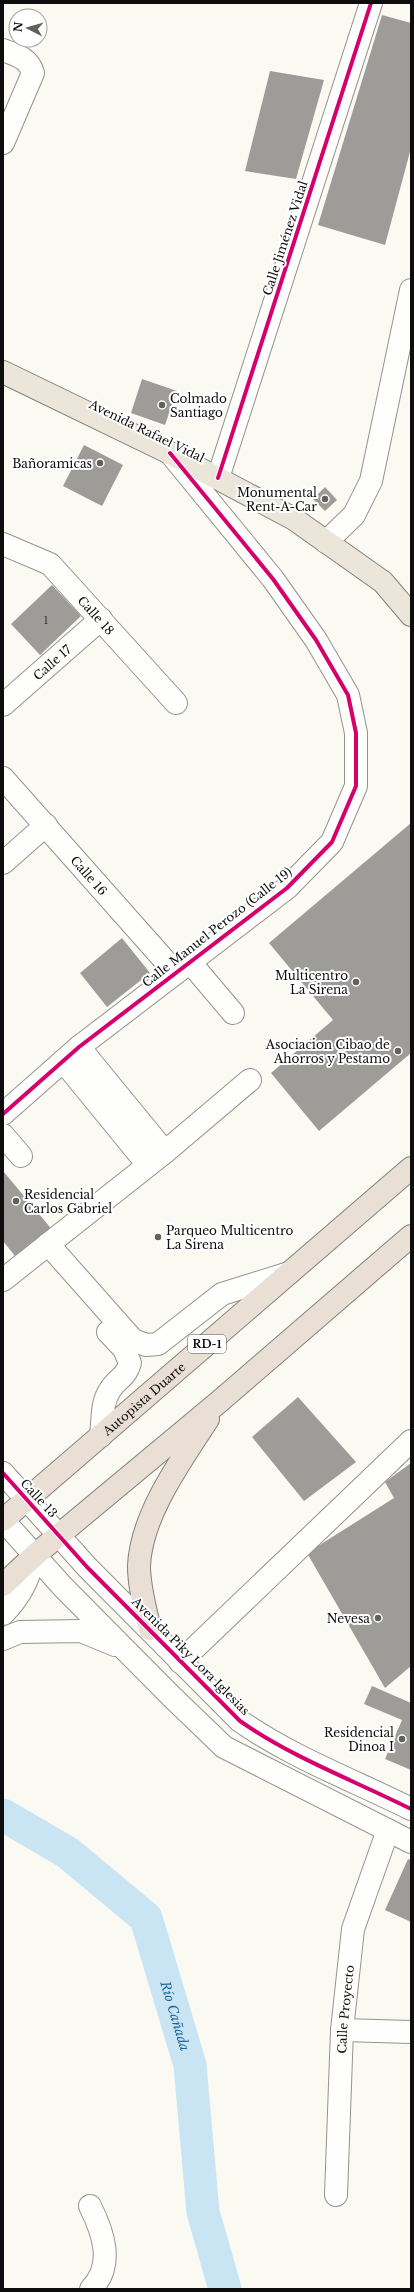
<svg xmlns="http://www.w3.org/2000/svg" width="414" height="2292" viewBox="0 0 414 2292" font-family="'Libre Baskerville',serif">
  <rect width="100%" height="100%" fill="#faf9f2"/>
  <g fill="none" stroke-linecap="round" stroke-linejoin="round">
    <path stroke="#c9e5f3" stroke-width="33" id="s1" d="M3,1815l65,38 78,65 44,147 13,147 22,77"/>
  </g>
  <path fill="#9d9c98" d="M382,15l29,8v125l-26,97 -67,-20z
    M270,71l54,9 -28,99 -51,-8z
    M142,379l35,12 -12,34 -34,-12z
    M84,445l39,20 -21,41 -39,-20z
    M325,487l12,13 -12,11 -12,-12z
    M52,585l29,31 -41,39 -29,-31z
    M411,823v230l-92,78 -48,-58 62,-53 -64,-77z
    M122,938l28,35 -43,34 -27,-34z
    M3,1171l51,61 -35,29 -16,-20z
    M298,1397l58,65 -52,39 -52,-64z
    M411,1463v203l-26,22 -78,-135 87,-55 -9,-16z
    M372,1686l39,17v67l-26,-11 17,-39 -38,-16z
    M408,1859l3,1v62l-26,-12z"/>
  <g fill="none" stroke-linecap="round" stroke-linejoin="round">
    <defs>
      <g id="minor">
        <path d="M3,50c13,5 26,8 30,23l-30,70"/>
        <path d="M218,478l153,-475"/>
        <path d="M326,542l28,-27 17,-34 40,-191"/>
        <path id="s2" d="M3,544l47,20 126,139"/>
        <path id="s3" d="M3,705l98,-86"/>
        <path id="s4" d="M3,778l172,194"/>
        <path d="M3,863l43,-38"/>
        <path d="M189,961l44,52"/>
        <path d="M79,1047l86,105"/>
        <path d="M63,1061l85,104"/>
        <path d="M3,1114l76,-67 208,-159 45,-46 24,-56v-53l-8,-38 -32,-55 -43,-61 -103,-126"/>
        <path d="M3,1135l18,21"/>
        <path d="M48,1244l85,96 13,5 12,-1 64,-50 67,-21"/>
        <path d="M3,1280l162,-128 85,-72"/>
        <path d="M101,1436c2,-15 0,-33 9,-46 7,-12 16,-12 20,-27l-6,-14 -16,-17"/>
        <path d="M3,1473l84,94 153,154c53,37 113,59 171,88"/>
        <path d="M3,1520l60,67 108,109 53,51 187,95"/>
        <path d="M3,1614c18,-18 26,-36 32,-59"/>
        <path d="M3,1639l17,-7 61,-1 34,14"/>
        <path d="M180,1662l231,-221"/>
        <path d="M342,2030l69,2"/>
        <path id="s5" d="M336,2195l6,-165 11,-101 35,-99"/>
        <path d="M90,2206c13,26 25,59 1,83"/>
      </g>
      <path id="major" d="M3,372l167,81 124,66 89,63 28,33"/>
      <g id="highway">
        <path id="s6" d="M3,1520l408,-352"/>
        <path d="M3,1585l32,-30 185,-154 191,-165"/>
        <path d="M150,1629c-5,-21 -11,-42 -11,-63 2,-51 42,-105 69,-147"/>
      </g>
    </defs>
    <use href="#minor" stroke="#949390" stroke-width="24"/>
    <use href="#major" stroke="#81817d" stroke-width="24"/>
    <use href="#highway" stroke="#81817d" stroke-width="24"/>
    <use href="#minor" stroke="#fefefd" stroke-width="22"/>
    <use href="#major" stroke="#ebe6d9" stroke-width="22"/>
    <use href="#highway" stroke="#e9dfd5" stroke-width="22"/>
    <defs>
      <path id="cycleway" d="M218,478l153,-475
        M3,1114l76,-67 208,-159 45,-46 24,-56v-53l-8,-38 -32,-55 -43,-61 -103,-126
        M3,1473l84,94 153,154c53,37 113,59 171,88"/>
    </defs>
    <use href="#cycleway" stroke="#fff" stroke-width="6"/>
    <use href="#cycleway" stroke="#d6006c" stroke-width="4"/>
  </g>
  <g fill="#60605d" stroke="#fff" stroke-width="1.5">
    <circle cx="162" cy="405" r="4"/>
    <circle cx="100" cy="463" r="4"/>
    <circle cx="325" cy="499" r="4"/>
    <circle cx="356" cy="982" r="4"/>
    <circle cx="398" cy="1051" r="4"/>
    <circle cx="16" cy="1201" r="4"/>
    <circle cx="158" cy="1237" r="4"/>
    <circle cx="378" cy="1618" r="4"/>
    <circle cx="402" cy="1739" r="4"/>
  </g>
  <g text-anchor="middle" dominant-baseline="central" stroke-width="4" stroke-linejoin="round" paint-order="stroke">
    <g font-size="10" fill="#313130">
      <text x="46" y="620">1</text>
    </g>
    <rect fill="#fff" stroke="#565656" stroke-width="1" x="188" y="1335" width="38" height="18" rx="3"/>
    <g font-size="11" font-weight="bold" fill="#0d0d0d">
      <text x="207" y="1344">RD-1</text>
    </g>
    <g font-size="12" fill="#0d0d0d" stroke="#fff">
      <text transform="translate(285 238) rotate(-72)">Calle Jiménez Vidal</text>
      <text transform="translate(147 431) rotate(26)">Avenida Rafael Vidal</text>
      <text stroke="none"><textPath href="#s2" startOffset="120">Calle 18</textPath></text>
      <text stroke="none"><textPath href="#s3" startOffset="65">Calle 17</textPath></text>
      <text stroke="none"><textPath href="#s4" startOffset="130">Calle 16</textPath></text>
      <text transform="translate(217 927) rotate(-38)">Calle Manuel Perozo (Calle 19)</text>
      <text stroke="none"><textPath href="#s6" startOffset="186">Autopista Duarte</textPath></text>
      <text transform="translate(39 1498) rotate(47)">Calle 13</text>
      <text transform="translate(191 1656) rotate(45)">Avenida Piky Lora Iglesias</text>
      <text stroke="none"><textPath href="#s5" startOffset="186">Calle Proyecto</textPath></text>
    </g>
    <g font-size="12" fill="#0d0d0d" stroke="#fff" text-anchor="end">
      <text x="170" y="398" text-anchor="start">Colmado<tspan x="170" dy="14">Santiago</tspan></text>
      <text x="92" y="463">Bañoramicas</text>
      <text x="317" y="492">Monumental<tspan x="317" dy="14">Rent-A-Car</tspan></text>
      <text x="348" y="975">Multicentro<tspan x="348" dy="14">La Sirena</tspan></text>
      <text x="390" y="1044">Asociacion Cibao de<tspan x="390" dy="14">Ahorros y Pestamo</tspan></text>
      <text x="24" y="1194" text-anchor="start">Residencial<tspan x="24" dy="14">Carlos Gabriel</tspan></text>
      <text x="166" y="1230" text-anchor="start">Parqueo Multicentro<tspan x="166" dy="14">La Sirena</tspan></text>
      <text x="370" y="1618">Nevesa</text>
      <text x="394" y="1732">Residencial<tspan x="394" dy="14">Dinoa I</tspan></text>
    </g>
    <g font-size="13" font-style="italic" fill="#1b649a" stroke="#fff">
      <text stroke="none"><textPath href="#s1" startOffset="279">Río Cañada</textPath></text>
    </g>
  </g>
  <rect width="414" height="2292" fill="none" stroke="#0d0d0d" stroke-width="8"/>
  <g transform="translate(28 28) rotate(276)"><circle r="19" fill="#ffffff" stroke="#9e9e9e"/>
  <path d="M0-3L7 15L0 10L-7 15Z" fill="#60605d"/>
  <text y="-6" font-size="11" font-weight="bold" text-anchor="middle" fill="#0d0d0d">N</text>
  </g>
</svg>
